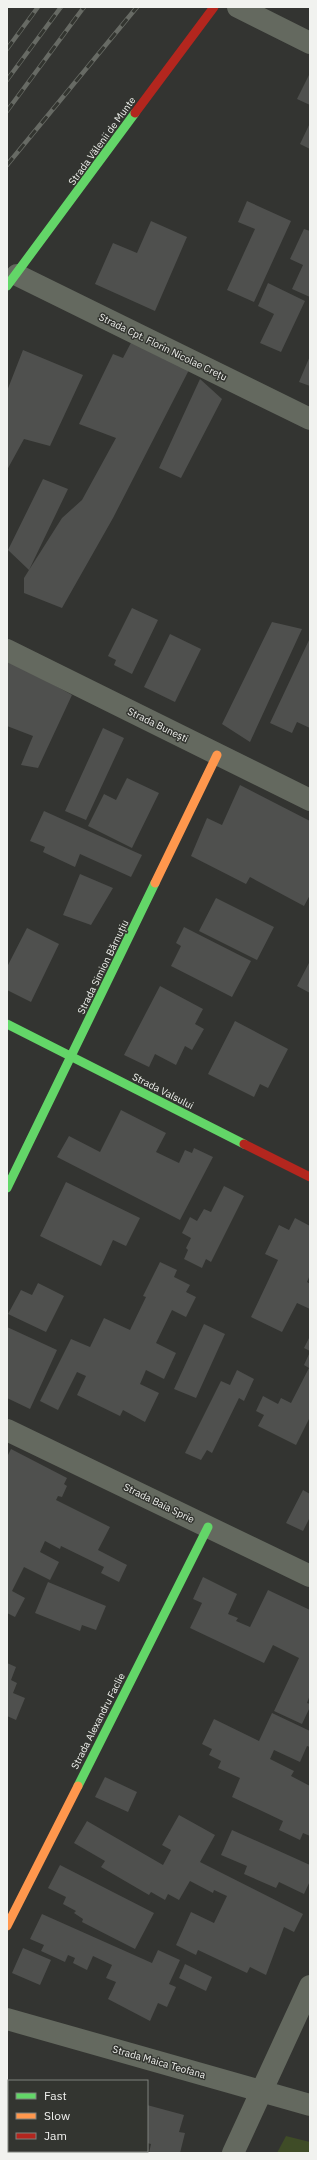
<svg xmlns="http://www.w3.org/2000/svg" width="317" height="2160" viewBox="0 0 317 2160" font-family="'IBM Plex Sans',sans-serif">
  <rect width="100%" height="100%" fill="#333431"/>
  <path fill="#3f4c27" d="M286,2136l24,6v11h-33z"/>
  <path fill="#4f504e" d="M310,73v32l-13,-6z
    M310,123v26l-10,-5z
    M247,201l44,20 -37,81 -27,-12 28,-61 -17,-7z
    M151,221l36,16 -32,74 -60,-27 18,-41 24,10z
    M304,229l6,2v66l-18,-8 11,-24 -13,-6z
    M268,283l37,18 -24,51 -21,-9 14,-29 -16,-8z
    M134,337l57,29 -78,152 -51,90 -38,-15v-15l5,-8 -21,-20 35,-71 25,10 -39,81 33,-52 20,-18 34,-62 -37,-14 34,-70 10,4z
    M23,350l60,25 -33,71 -26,-7 -17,31v-79z
    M310,356v30l-11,-4z
    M200,379l22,20 -41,79 -22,-10z
    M132,608l26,12 -26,54 -18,-9 2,-5 -8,-4z
    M272,622l30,7 -52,113 -28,-18z
    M170,634l31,15 -26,53 -31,-15z
    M310,638v90l-13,-6 -5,11 -22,-10z
    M7,654l24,18 41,23 -34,73 -17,-3 12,-29 -26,-10z
    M103,728l21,10 -38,82 -21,-9z
    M127,778l32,15 -27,55 -44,-22 16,-32 12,6z
    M240,785l70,36v74l-6,11 -54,-29 -4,7 -55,-28 16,-38 15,7z
    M44,811l98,44 -11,22 -51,-23 -5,13 -32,-15 2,-5 -15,-6z
    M80,874l33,14 -22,37 -28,-10z
    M216,898l58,29 -17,33 -58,-29z
    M184,927l67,34 -19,36 -61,-31 10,-20 -5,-3z
    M27,928l32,16 -28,58 -24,-12v-23z
    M310,961v32l-13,-7z
    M160,986l43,23 -8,15 9,5 -12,21 -7,-4 -9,19 -21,-11 -6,13 -25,-12z
    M235,1021l53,28 -20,39 -8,-4 -6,13 -46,-23z
    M121,1110l45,23 -10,19 23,11 6,-13 7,3 2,-5 19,9 -33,63 -123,-63 12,-21 31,16z
    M66,1182l74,36 -14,28 -13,-6 -12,26 -61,-30z
    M224,1186l20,10 -33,66 -5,-3 -4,9 -18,-9 4,-9 -2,-2 5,-10 -9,-5 8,-16 7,4 7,-12 7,3z
    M295,1218l15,8v49l-3,7 3,2v25l-13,-6 -15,29 -31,-15 27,-57 -13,-6 14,-29 10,5z
    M160,1262l17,8 -3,7 16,8 -4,7 10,5 -10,20 -14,-7 -16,33 20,10 -12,26 -18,-9 -6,14 19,9 -14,29 -22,-12 -3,6 -43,-21 9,-19 -9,-4 -19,38 -18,-9 31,-62 19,8 14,-29 26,12 16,-33 -3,-1z
    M38,1283l26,13 -18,36 -38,-18 13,-24 11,5z
    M204,1324l21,10 -29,64 -22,-9z
    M7,1327l50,23 -27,59 -23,-11z
    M310,1336v15l-6,-3z
    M310,1352v65l-14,28 -38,-19 6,-11 -8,-4 7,-15 15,8 3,-6 10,5 18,-35 -5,-3z
    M237,1370l17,9 -10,22 -5,-3 -27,55 -5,-3 -6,10 -16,-7 36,-72 9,4z
    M11,1449l56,29 -3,6 3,2 -5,11 -4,-1 -2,4 54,27 -12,23 29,15 -8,17 -18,-9 3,-6 -43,-21 -1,3 -15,-8 -5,11 19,10 -9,18 -26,-13 -12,24 13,7 -10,19 -8,-4v-156z
    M303,1490l7,4v23l-7,14 -17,-8z
    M203,1577l34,17 -9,20 10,4 -2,3 14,6 18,-37 42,20v85l-3,8 3,1v3l-8,17 -28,-13 25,-53 -26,-13 -9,18 -74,-35 12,-25 -9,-4z
    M48,1582l58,24 -10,24 -14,-5 -2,6 -45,-18z
    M7,1663l9,4 -5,13 6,3 -4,10 12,5 -9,22 -9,-4z
    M272,1713l38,18v16l-3,-1 -7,16 -26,-12 -4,9 24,12 -3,5 19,10v50l-7,-3 -3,7 -21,-10 4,-9 -51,-24 8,-19 -22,-10 3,-7 -12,-6 3,-6 -10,-5 12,-25 45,22z
    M105,1777l32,15 -9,20 -33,-15z
    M179,1815l36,20 -15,27 103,52 -9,18 -10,-5 -18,48 -16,-8 -3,6 -49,-23 -2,5 -20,-10 15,-33 23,11 13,-27 -13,-6 -1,3 -23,-12 -11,19 -11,-6 -3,6 -14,-8 -2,3 -48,-28 4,-6 -31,-18 13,-22 76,44 8,-15 -9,-5z
    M232,1830l78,35v16l-6,13 -25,-12 -3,6 -32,-14 3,-8 -26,-11z
    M60,1865l94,48 -19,36 -53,-27 1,-3 -9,-6 2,-2 -13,-7 3,-7 -18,-9z
    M42,1914l110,49 6,-13 22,10 -11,24 7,3 -9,20 -9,-4 -8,18 -42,-22 8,-17 -10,-4 6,-13 -19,-9 -6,14 -14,-7 2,-5 -7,-3 -3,7 -24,-11 3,-6 -14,-6z
    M23,1948l28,12 -11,25 -28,-12z
    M185,1964l27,13 -6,14 -27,-13z
    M9,2088v51l-2,4v-51z
    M147,2105l37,10 -5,17 6,1 -5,20h-31l2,-9 -4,-1z
    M7,2145l2,1v5l15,2h-17z
    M44,2151h19l5,2h-25z
    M96,2151h41v2h-42z"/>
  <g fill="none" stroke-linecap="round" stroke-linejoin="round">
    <path stroke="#64695f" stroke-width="22" d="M238,7l72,36
      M17,275l293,144
      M7,650l303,150
      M7,1430l303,146
      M7,2019l303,86
      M233,2153l77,-167"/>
    <path stroke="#63d668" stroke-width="9" d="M7,286l128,-173
      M7,1024l237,120
      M7,1188l148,-305
      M78,1786l130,-259"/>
    <path stroke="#ff974d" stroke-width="9" d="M155,883l62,-128
      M7,1926l71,-140"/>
    <path stroke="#b3261e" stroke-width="9" d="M135,113l79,-106
      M244,1144l66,33"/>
    <defs>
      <path id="rail" d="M7,49l31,-42
        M7,80l54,-73
        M7,111l77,-104
        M7,165l130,-158"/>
    </defs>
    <use href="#rail" stroke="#676a64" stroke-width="4.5"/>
    <use href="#rail" stroke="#333530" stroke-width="3" stroke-dasharray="9" stroke-linecap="butt"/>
  </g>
  <g text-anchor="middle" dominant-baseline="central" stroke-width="3" stroke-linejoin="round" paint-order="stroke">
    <g font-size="10" fill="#f1f2ef" stroke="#333530">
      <text transform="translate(102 141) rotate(-54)">Strada Vălenii de Munte</text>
      <text transform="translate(163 347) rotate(26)">Strada Cpt. Florin Nicolae Crețu</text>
      <text transform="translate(158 725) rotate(26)">Strada Bunești</text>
      <text transform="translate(103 967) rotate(-64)">Strada Simion Bărnuțiu</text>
      <text transform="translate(163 1091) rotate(27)">Strada Valsului</text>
      <text transform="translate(159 1503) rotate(26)">Strada Baia Sprie</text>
      <text transform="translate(98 1721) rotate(-63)">Strada Alexandru Faclie</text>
      <text transform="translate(159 2062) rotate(16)">Strada Maica Teofana</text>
    </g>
  </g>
  <rect width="317" height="2160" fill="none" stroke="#f1f2ef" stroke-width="16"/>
  <rect x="8" y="2080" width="140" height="72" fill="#333530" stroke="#7f817c"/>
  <rect x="16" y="2093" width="20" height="6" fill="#63d668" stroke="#7f817c"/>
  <text x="44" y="2100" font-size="12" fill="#f1f2ef">Fast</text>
  <rect x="16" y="2113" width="20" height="6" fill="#ff974d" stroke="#7f817c"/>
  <text x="44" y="2120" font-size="12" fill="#f1f2ef">Slow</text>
  <rect x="16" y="2133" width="20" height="6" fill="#b3261e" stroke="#7f817c"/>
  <text x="44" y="2140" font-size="12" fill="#f1f2ef">Jam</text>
</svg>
